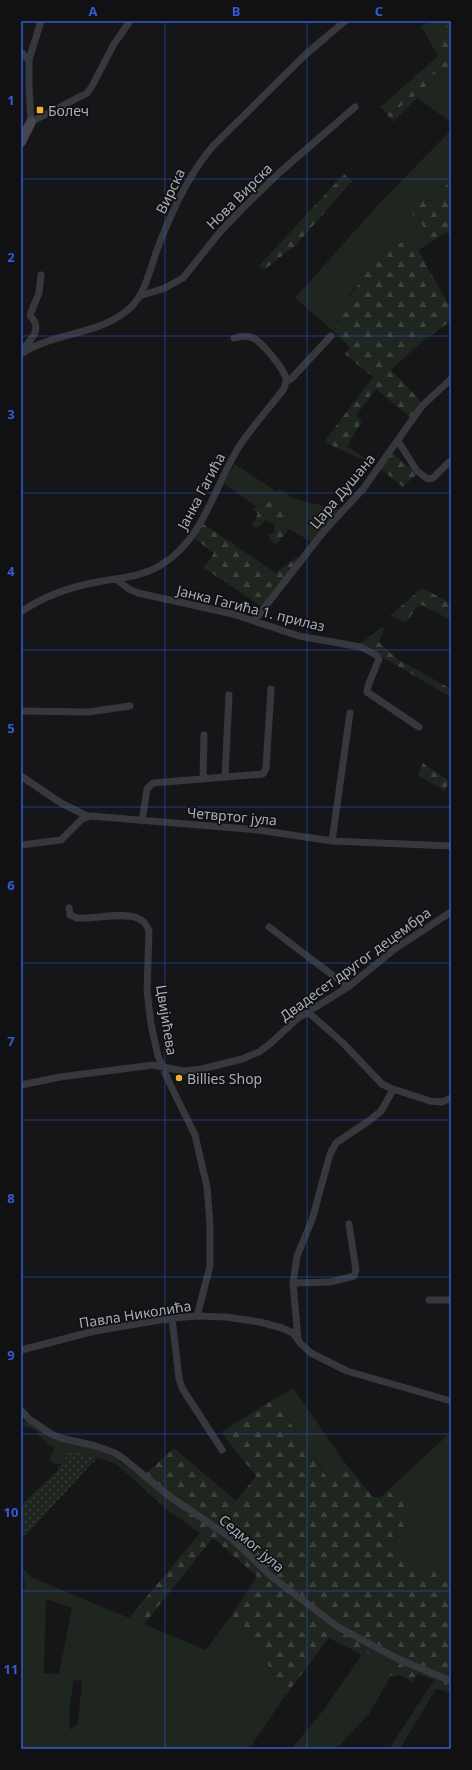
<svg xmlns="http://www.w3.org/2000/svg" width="472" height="1770" viewBox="0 0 472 1770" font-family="'Noto Sans',sans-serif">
  <defs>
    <pattern id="forest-firs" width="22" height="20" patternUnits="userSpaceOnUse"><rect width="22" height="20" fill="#1e261f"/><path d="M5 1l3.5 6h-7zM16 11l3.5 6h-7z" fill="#3c433d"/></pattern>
    <pattern id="park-dots" width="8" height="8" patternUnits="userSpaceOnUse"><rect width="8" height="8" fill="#1e261f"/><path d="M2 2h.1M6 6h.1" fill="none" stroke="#3c433d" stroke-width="1.8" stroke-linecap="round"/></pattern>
  </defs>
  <rect width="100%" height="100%" fill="#161618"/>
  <path fill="#1e261f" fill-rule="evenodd" d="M431,21h20l-6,33 -7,2 -17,-30z
    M451,69v53l-34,-24 -24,24 4,-13 20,-15 8,-3 4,-6 -1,-9z
    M451,130v52l-5,2v7l-11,11 -13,-4 -9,17 6,2 8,19 6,5 -15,9 -13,-9c-28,23 -58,45 -68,81l1,3 -5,6 -38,-33 83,-93z
    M235,464l42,28 2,-3 15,10 52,12 -30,34 -27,-16 -1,1 -3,-4 3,-9 -23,-11 -3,1 -3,-3 -3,2 -33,-23z
    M293,1388l53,76 -18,13 -54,-78z
    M26,1420l33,20 36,9 19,8 27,21 -4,4 -23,-19 -42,-12 -11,13h-8l-4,-5 6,-12c-11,-2 -12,-10 -19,-16 -5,-4 -11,-3 -15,-6z
    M451,1432v142l-24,-4 -27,-15 -6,-17 2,-7 11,-5 -20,-35z
    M22,1568l11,10 173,72 25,-34 10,6 18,26 18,34 -1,7 9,7 -36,53h-228v-153l2,-1 2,-10zM46,1599l26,9 -13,66 -15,-1zM74,1678l2,2 6,1 -4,43 -8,6 -1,-20z
    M371,1652l20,11v13l-22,38 -33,35h-45l31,-37 39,-56z
    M434,1680l17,7v6l-15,-4 -36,60h-11z"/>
  <path fill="url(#forest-firs)" d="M451,24v45l-23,7 1,9 -4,6 -8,3 -20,15 -4,13 -12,-15 57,-51 7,-2 -4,-12 4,-15z
    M344,174l8,7 -55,63 -33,26 -5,-4z
    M451,182v56l-4,-6 -14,9 -6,-5 -8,-19 -6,-2 -1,-3 3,-7 3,-1 6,-7 2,3 9,2 11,-11v-7z
    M405,241l13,9 33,59v12l-26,18 -34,31 31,32 -11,16 -35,-29 -20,27 6,5 -15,25 20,14 -1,1 -42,-19 49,-65 -28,-23 5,-7 -17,-16 5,-6 -1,-3 4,-14 26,-36 21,-24z
    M392,453l25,21 -14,13 -22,-18z
    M267,498l15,5 6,5v9l-3,9 3,4 -10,13 -3,1 -5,-4 -1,-5 5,-2 1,-8 -9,-5 -6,6 -5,2 -3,-3 6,-11 -5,-5 6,-5 3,3 3,-1v-6z
    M202,523l74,50 21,-16 5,4 -38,47 -60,-40 10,-15 -20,-15z
    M422,588l29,15v17l-29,-15 -6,2 -7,12 -4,4 -14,-8z
    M382,627l2,2 -5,13 17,16 55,31v8l-91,-53z
    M423,763l26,18 -4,10 -27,-16z
    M274,1399l53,78 19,-13 27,33h8l6,-6 15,7 7,22 -2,6 -11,5 -2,7 6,17 27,15 24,4v113l-33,-13 -6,8 -12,-7 -9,1v-13l-20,-11 -10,4 -2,-3 -30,-15 -44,58 -9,-7 1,-7 -18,-34 -18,-26 -10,-6 26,-40 -44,-38 -69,86 -15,-6 71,-85 -34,-24 -29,-27 37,-34 62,53 20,-25 -35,-44z"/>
  <path fill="url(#park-dots)" d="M71,1451l26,7 -76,82v-35l35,-33z"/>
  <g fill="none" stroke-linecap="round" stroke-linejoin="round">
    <path stroke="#37383d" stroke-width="7" d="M41,21l-12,39v27l2,35 56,-29 4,-5 23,-44 16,-23
      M21,52l8,8
      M140,296l25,-8 18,-10 37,-46 21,-22 39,-38 75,-65
      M21,350c7,-6 18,-17 14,-27 -1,-4 -4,-5 -5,-8l9,-22 2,-18
      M21,354c34,-23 81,-18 111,-48 14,-15 18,-37 25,-56 13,-35 31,-75 56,-104l93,-92 39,-33
      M286,382l5,-3 40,-43
      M398,441l19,30 11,8 5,-1 16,-16
      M116,579l13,10 9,4 95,21 66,22 62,11 15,8 3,4 -11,27 -1,6 52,35
      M21,612c21,-15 50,-25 76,-30 21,-4 45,-5 64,-17 44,-27 53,-79 79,-120 13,-19 29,-37 43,-55 2,-4 4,-8 3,-12 -3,-10 -24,-36 -33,-40 -6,-3 -12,-2 -19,0
      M254,621l70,-90 39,-42 59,-83 29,-27
      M21,711l67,1 42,-6
      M21,776l40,27 26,13
      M225,777l4,-82
      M203,779l1,-44
      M142,821l5,-32 6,-6 110,-9 3,-6 5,-79
      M332,841l18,-128
      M21,845l40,-5 21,-21 9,-3 167,14 74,11 119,5
      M69,908l1,7 7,3c16,1 47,-6 60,0 7,2 10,7 12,13l-2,60 4,33 7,32 11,26 26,53 12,52 3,37v42l-13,50
      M269,927l79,60
      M308,1012l35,31 39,41 8,4 40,13 12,1 9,-4
      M21,1085l39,-8 93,-12 30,6 19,-2 40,-10 17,-7 12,-9 27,-25 50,-31 48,-39 55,-36
      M293,1283l37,-1 24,-6 2,-5 -7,-47
      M429,1300h22
      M172,1318l7,60 3,10 40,62
      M298,1339l-5,-56 4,-27 15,-36 18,-66 6,-11 34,-23 11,-9 12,-21
      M21,1350l74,-19 77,-13 25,-2 29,1 34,5 22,6 11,5 8,11 10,9 36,18 104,30
      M21,1410l8,9 22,15 10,4 35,8 19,7 9,6 45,37 61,41 42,40 66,50 60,32 53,22"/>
    <path stroke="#45474d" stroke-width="10" d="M21,142l10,-20"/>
  </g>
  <path fill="none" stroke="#325cd3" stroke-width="1" stroke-opacity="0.55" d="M165,21v1728M307,21v1728M21,179h430M21,336h430M21,493h430M21,650h430M21,807h430M21,963h430M21,1120h430M21,1277h430M21,1434h430M21,1591h430"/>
  <g fill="#f2b134" stroke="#111113" stroke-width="1.5">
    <rect x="36" y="106" width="8" height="8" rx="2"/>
    <circle cx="179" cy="1078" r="4"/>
  </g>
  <g text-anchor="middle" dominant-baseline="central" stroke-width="3.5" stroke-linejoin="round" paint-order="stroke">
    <g font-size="14" fill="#a8adb8" stroke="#111113" text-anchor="start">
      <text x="48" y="110">Болеч</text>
      <text x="187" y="1078">Billies Shop</text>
    </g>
    <g font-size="14" fill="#a8adb8" stroke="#111113">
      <text transform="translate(170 191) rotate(-64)">Вирска</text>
      <text transform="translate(239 196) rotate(-45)">Нова Вирска</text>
      <text transform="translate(201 491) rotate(-62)">Јанка Гагића</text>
      <text transform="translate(342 491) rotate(-50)">Цара Душана</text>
      <text transform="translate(251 608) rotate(14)">Јанка Гагића 1. прилаз</text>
      <text transform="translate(232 816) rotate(5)">Четвртог јула</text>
      <text transform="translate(355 964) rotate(-36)">Двадесет другог децембра</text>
      <text transform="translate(167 1020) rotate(81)">Цвијићева</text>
      <text transform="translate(135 1314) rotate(-9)">Павла Николића</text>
      <text transform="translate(252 1543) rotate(40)">Седмог јула</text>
    </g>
  </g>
  <rect width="472" height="1770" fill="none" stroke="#111113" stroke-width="44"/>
  <rect x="22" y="22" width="428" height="1726" fill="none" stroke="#325cd3" stroke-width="1.5"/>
  <g font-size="13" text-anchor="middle" font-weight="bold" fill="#325cd3">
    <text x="93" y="16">A</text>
    <text x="236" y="16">B</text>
    <text x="379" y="16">C</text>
    <text x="11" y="105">1</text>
    <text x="11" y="262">2</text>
    <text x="11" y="419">3</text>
    <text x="11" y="576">4</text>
    <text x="11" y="733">5</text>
    <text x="11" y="890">6</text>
    <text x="11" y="1046">7</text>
    <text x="11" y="1203">8</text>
    <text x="11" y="1360">9</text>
    <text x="11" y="1517">10</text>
    <text x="11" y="1674">11</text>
  </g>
</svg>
